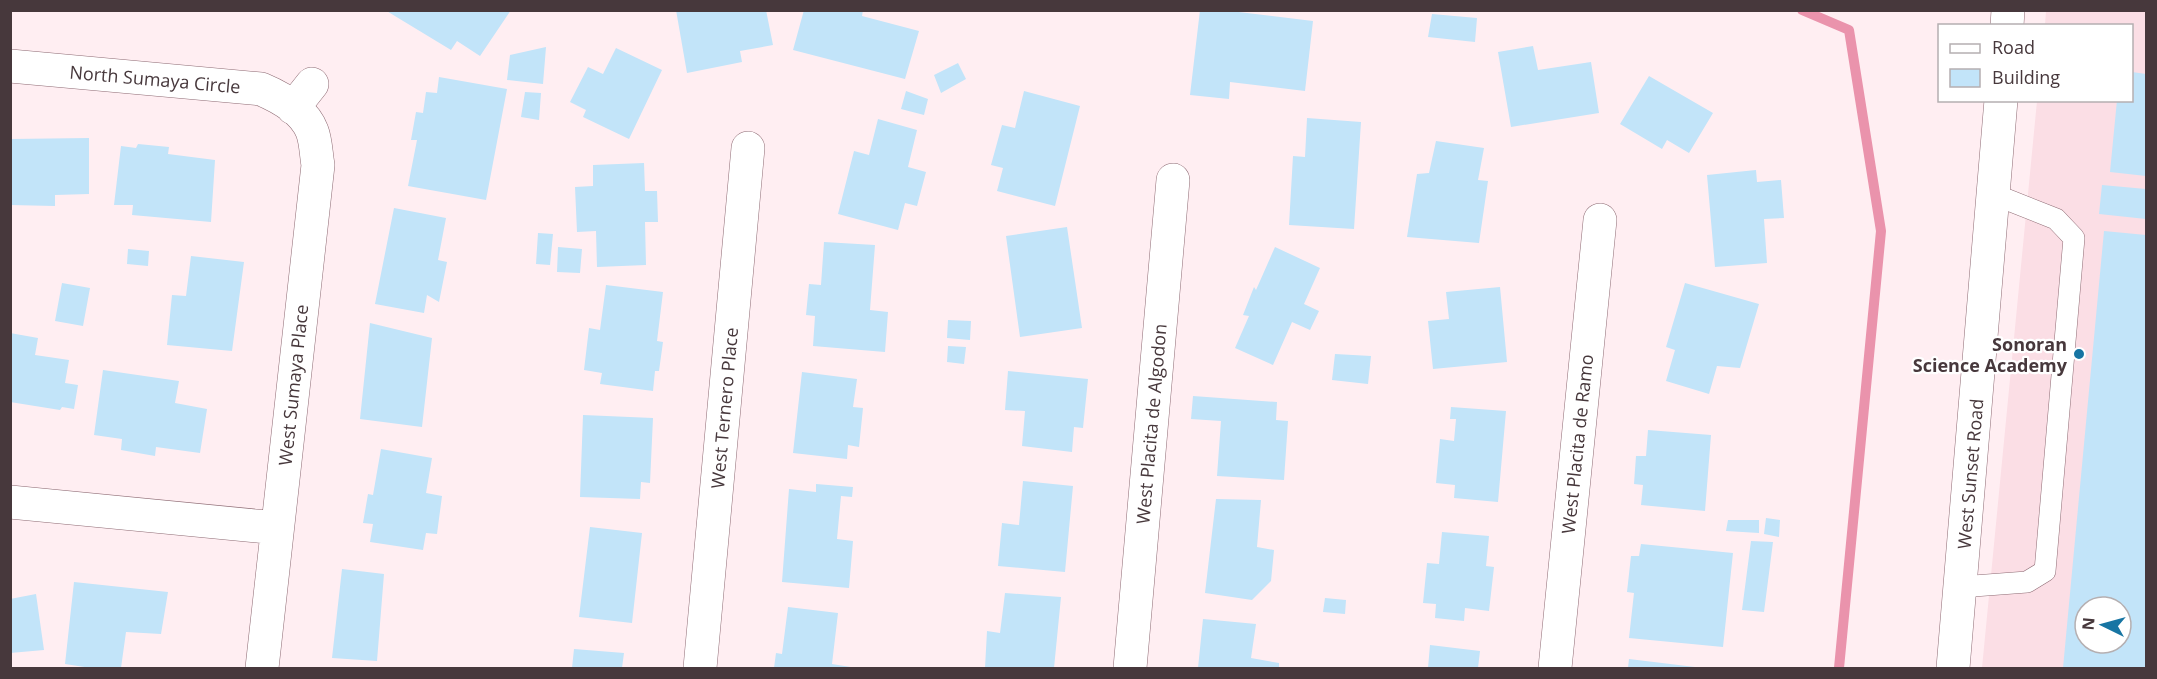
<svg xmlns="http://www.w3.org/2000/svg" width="2157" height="679" viewBox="0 0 2157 679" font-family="'Open Sans',sans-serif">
  <rect width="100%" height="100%" fill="#ffeef2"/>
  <path fill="#fbdee5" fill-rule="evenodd" d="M2046,11h100v657h-164l55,-567 95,-1v-74l-87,-1zM2085,607h36v36h-36z"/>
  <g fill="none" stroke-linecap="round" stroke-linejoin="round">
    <path stroke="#ea93ac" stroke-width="10" d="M1802,10l47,20 32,201 -42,437"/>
  </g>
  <path fill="#c2e4f9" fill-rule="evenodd" d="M385,10h126l-31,46 -23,-15 -6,9z
    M676,10h90l7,35 -33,6 2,11 -55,11z
    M804,10h59l-1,6 57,15 -14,48 -112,-29z
    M1200,10h22l91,11 -8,70 -75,-9 -1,17 -39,-4z
    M1432,14l45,4 -2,24 -47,-5z
    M1533,46l5,24 53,-8 8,51 -88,14 -13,-75z
    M546,47l-3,37 -36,-4 3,-25z
    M616,48l46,22 -33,69 -46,-22 3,-7 -16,-8 18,-35 15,7z
    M958,63l8,16 -25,14 -7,-18z
    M2132,72l14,2v102l-36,-4 7,-72h15z
    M1649,76l64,37 -24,40 -22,-13 -5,9 -42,-25z
    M439,77l68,12 -21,111 -78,-14 9,-46h-6l5,-28 7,1 3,-21 11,1z
    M906,91l22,8 -4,16 -23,-6z
    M1024,91l56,15 -25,100 -58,-15 6,-23 -12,-3 11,-40 13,3z
    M525,92l16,1 -2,27 -18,-3z
    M1307,118l54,4 -7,107 -65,-4 4,-69 12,1z
    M878,119l39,11 -9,37 18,5 -9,34 -12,-3 -7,27 -60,-16 16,-63 15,4z
    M89,138v56l-34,1v11l-45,-1v-66z
    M1436,141l48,7 -6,32 10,1 -9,62 -72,-6 10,-63 12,-1z
    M138,144l31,3 -1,7 47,6 -4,62 -79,-7 1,-10h-19l7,-59 15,2z
    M644,163l1,28h12l1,31h-13l1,43 -49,2 -1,-36 -19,1 -2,-45 18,-1v-21z
    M1756,170l1,12 24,-2 3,38 -20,1 3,44 -52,4 -8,-92z
    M2102,185l44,4v30l-47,-5z
    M394,208l52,10 -8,42 9,2 -8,40 -12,-7 -3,18 -49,-9z
    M1067,227l15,101 -62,9 -14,-101z
    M2104,231l42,4v433h-83zM2085,607h36v36h-36z
    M538,233l15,1 -3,31 -14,-1z
    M824,242l51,3 -5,65 18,2 -3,40 -72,-6 2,-30 -9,-1 3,-31 12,1z
    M558,247l24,2 -2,24 -23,-1z
    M1275,247l45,21 -16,36 15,7 -9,19 -18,-8 -19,43 -38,-17 14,-32 -6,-1 11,-28 2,3z
    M128,249l21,2 -1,15 -21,-2z
    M191,256l53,6 -12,89 -65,-6 5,-50 14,1z
    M62,283l28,5 -7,38 -28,-5z
    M1685,283l74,21 -19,64 -23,-2 -8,28 -43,-13 9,-31 -9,-3z
    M606,285l57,7 -6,49 6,1 -4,29h-4l-2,20 -53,-7 2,-11 -18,-3 5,-42 11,2z
    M1500,287l7,75 -74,7 -5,-48 21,-2 -3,-27z
    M948,320l23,1 -1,19 -23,-2z
    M370,323l62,15 -10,89 -62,-8z
    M10,333l28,5 -3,17 34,5 -4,23 13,2 -4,24 -12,-2 -2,3 -50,-8z
    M948,346l18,1 -2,17 -17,-2z
    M1335,354l36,2 -3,28 -36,-4z
    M103,370l76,11 -4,22 32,6 -7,44 -44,-6 -1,9 -34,-6 1,-11 -28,-4z
    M1008,371l80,8 -5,49 -9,-1 -2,25 -50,-6 3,-35 -20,-1z
    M802,372l55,7 -4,28 10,1 -4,39 -11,-2 -1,14 -54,-6z
    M1193,396l84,6 -1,18 12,1 -4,59 -67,-4 4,-55 -30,-2z
    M1451,407l55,4 -8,91 -44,-4 1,-13 -19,-2 4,-44 14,2 2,-22h-6z
    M583,415l70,3 -3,65 -9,-1 -1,17 -60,-2z
    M1648,430l63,5 -6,76 -64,-6 2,-20 -9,-1 2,-28h10z
    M381,449l51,9 -6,35 16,3 -5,38 -11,-1 -3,17 -53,-8 3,-18 -10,-1 5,-29 5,1z
    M1023,481l50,5 -8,86 -67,-6 4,-43 17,2z
    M816,484l37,3 -1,10 -11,-1 -4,43 16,2 -4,47 -67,-6 7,-93 27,3z
    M1216,499l45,1 -4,47 17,3 -3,31 -19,19 -47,-7z
    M1766,518l14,2 -1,17 -15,-3z
    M1728,520h31v13l-33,-2z
    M590,527l52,6 -10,90 -53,-6z
    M1442,532l47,4 -3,30 8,1 -5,44 -24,-3 -1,13 -29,-3 1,-14 -13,-1 4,-40 12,1z
    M1751,541l22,1 -9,70 -22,-2z
    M1641,544l92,9 -10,94 -94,-9 5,-45 -7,-1 4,-36h8z
    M342,569l42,5 -7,87 -45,-3z
    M74,582l94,10 -7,42 -35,-2 -5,36h-30l-26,-4z
    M1005,593l56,4 -7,71h-69l2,-37 13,2z
    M36,594l8,56 -34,3v-54z
    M1325,598l21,2 -1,14 -22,-2z
    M788,607l50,6 -6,51 25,4h-83l2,-15 6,1z
    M1203,619l53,5 -5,34 28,5v5h-81z
    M1430,645l50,6 -2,17h-50z
    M574,649l50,4 -2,15h-50z
    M1629,659l66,8v1h-67z"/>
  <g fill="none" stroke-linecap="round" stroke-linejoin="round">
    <defs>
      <path id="service" d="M1960,587l67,-5 18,-11 29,-333 -18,-19 -63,-25"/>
      <path id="minor" d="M2007,26l1,-16
        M10,66l251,23c19,8 43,21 51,42 4,10 4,23 6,34l-56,503
        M293,108l19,-24
        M10,502l267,26
        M700,668l48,-520
        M1130,668l43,-488
        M1555,668l45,-448
        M1953,668l48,-568"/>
    </defs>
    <use href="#service" stroke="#8e6b74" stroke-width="22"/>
    <use href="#minor" stroke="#8e6b74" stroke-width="34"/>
    <use href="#service" stroke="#fff" stroke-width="21"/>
    <use href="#minor" stroke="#fff" stroke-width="33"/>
  </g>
  <circle fill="#1775a3" stroke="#fff" stroke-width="2" cx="2079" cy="354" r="6"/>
  <g text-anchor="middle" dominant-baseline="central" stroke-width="4.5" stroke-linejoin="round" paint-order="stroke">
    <g font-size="18" fill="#47383c" stroke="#fff">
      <text transform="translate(155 79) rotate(5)">North Sumaya Circle</text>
      <text transform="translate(293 385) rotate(-84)">West Sumaya Place</text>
      <text transform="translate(724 408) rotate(-85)">West Ternero Place</text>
      <text transform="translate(1151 424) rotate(-85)">West Placita de Algodon</text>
      <text transform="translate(1577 444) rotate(-84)">West Placita de Ramo</text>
      <text transform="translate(1970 474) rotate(-85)">West Sunset Road</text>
    </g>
    <g font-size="18" font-weight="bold" fill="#47383c" stroke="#fff" text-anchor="end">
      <text x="2067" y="344">Sonoran<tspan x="2067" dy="21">Science Academy</tspan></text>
    </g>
  </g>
  <rect width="2157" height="679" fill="none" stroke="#47383c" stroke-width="24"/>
  <rect x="1938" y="24" width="195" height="78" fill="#ffffff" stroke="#b5afb1" stroke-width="1.5"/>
  <rect x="1950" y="44" width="30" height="9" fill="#ffffff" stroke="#b5afb1" stroke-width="1.5"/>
  <text x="1992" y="54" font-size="18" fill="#47383c">Road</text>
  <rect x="1950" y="69" width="30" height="18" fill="#c2e4f9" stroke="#b5afb1" stroke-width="1.5"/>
  <text x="1992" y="84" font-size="18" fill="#47383c">Building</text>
  <g transform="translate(2103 625) rotate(275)"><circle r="28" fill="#ffffff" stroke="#b5afb1" stroke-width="1.5"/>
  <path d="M0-4.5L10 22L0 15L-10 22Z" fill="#1775a3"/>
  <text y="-9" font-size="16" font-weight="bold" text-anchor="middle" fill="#47383c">N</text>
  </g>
</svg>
